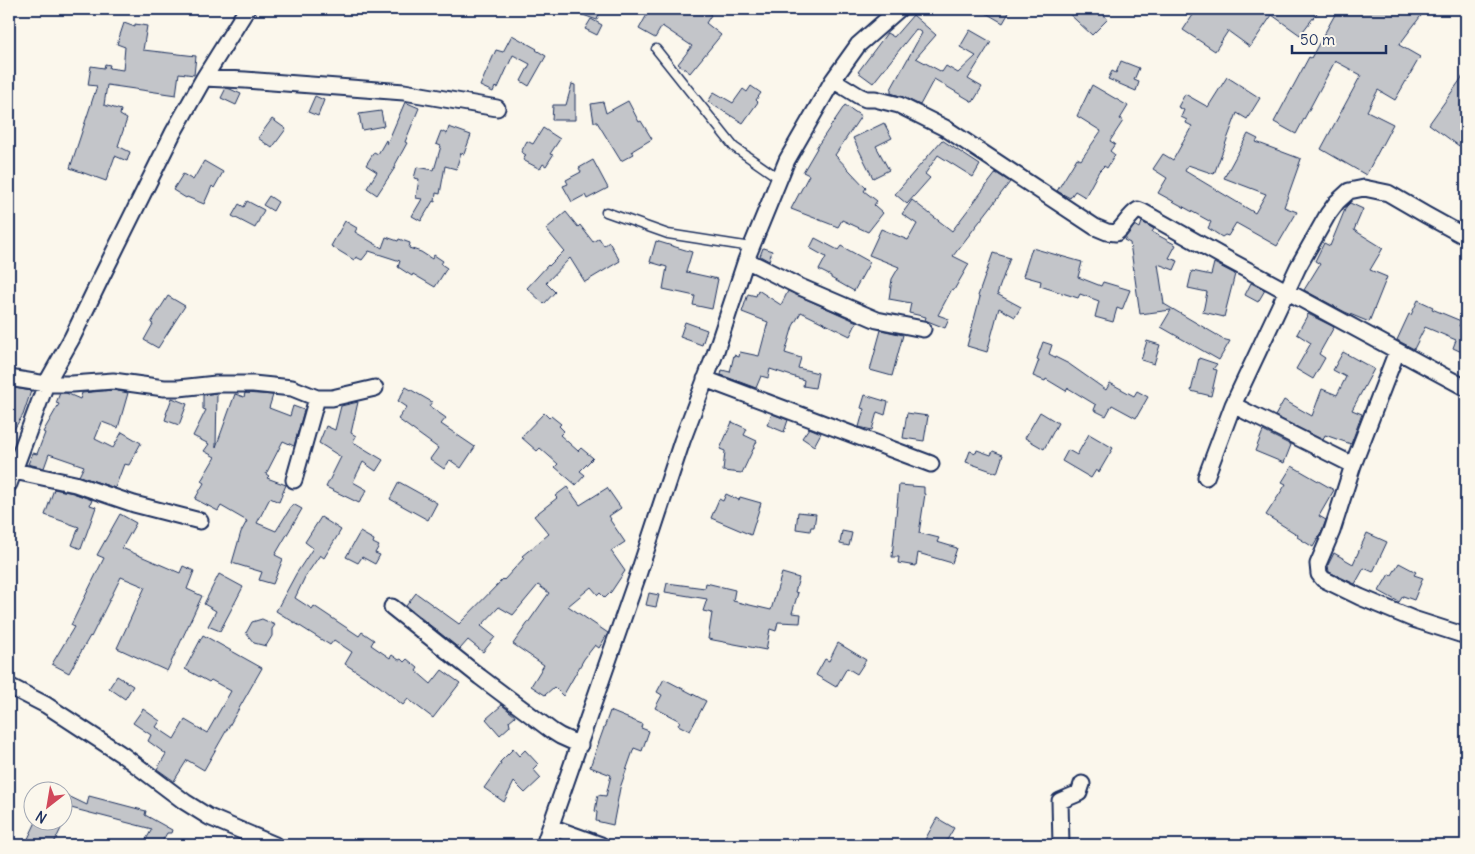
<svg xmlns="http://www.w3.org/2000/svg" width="1475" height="854" viewBox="0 0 1475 854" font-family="Delius,sans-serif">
  <rect width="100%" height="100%" fill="#fbf7ec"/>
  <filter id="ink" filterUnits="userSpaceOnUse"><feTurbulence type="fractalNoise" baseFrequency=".02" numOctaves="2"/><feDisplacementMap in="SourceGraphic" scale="10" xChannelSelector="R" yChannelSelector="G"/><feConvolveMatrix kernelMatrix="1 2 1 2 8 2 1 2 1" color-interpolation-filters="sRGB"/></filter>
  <g filter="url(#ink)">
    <path fill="#c3c5c9" stroke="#1b2f5e" d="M569,9h32l-4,11 -28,-10z
      M650,9h52l9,6 -5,8 15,12 -31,38 -12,-9 14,-18 -30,-20 -7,12 -16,-9z
      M979,9h32l-8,14z
      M1064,9h33l11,10 -16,16z
      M1197,9h123l-20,26 -28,-20 -22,32 -22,-16 -13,20 -32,-21z
      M1338,9h88l-27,36 21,12 -25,43 -17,-10 -11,21 26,13 -27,51 -45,-26 40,-74 -26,-14 -39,73 -22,-12 35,-65 2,1z
      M913,15l23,20 -20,23 26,14 4,-6 12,7 18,-17 -16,-9 10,-17 21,12 -23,37 14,8 -9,15 -39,-23 -14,26 -17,-8 -12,-4v-4l31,-56 -6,-4 -43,54 -15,-11 29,-39 7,4z
      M591,19l11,6 -5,10 -12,-6z
      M124,23l11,4v-3l12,2 -4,24 53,6 -2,19 -15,-2 -3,22 -69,-10 -3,20 17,5 -1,5 7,4 -9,27 12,6 -3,9 -12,-5 -9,25 -36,-13 27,-82 -9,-1 3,-19 13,2 1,-4 5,1 -1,3 14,2 2,-23 -8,-3z
      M512,35l25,14 -1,1 10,6 -17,30 -8,-5 9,-17 -17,-9 -15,33 -3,-1 -2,5 -13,-6 16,-36 7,2z
      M1121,61l18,7 -5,12 5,2 -3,9 -28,-12 4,-8 4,2z
      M1466,72v64l-7,10 -30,-22z
      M1227,77l33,21 -13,21 -10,-6 -23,61 -26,-9 -3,6 70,42 11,-19 -42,-16 24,-44 10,5 -2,3 45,17 -17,48 13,5 -20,34 -41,-23 -8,13 -3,-1 -3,2 -14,-9 3,-6 -53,-29 9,-15 -14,-9 10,-15 10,6 19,-34 -6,-3 1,-3 -6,-3 3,-7 -6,-3 7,-13 23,13z
      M572,84l3,1v35h-23l1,-15h13z
      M1092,85l36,21 -8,13 3,2 -13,20 5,3 -5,7 5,4 -8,13 -3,-2 -5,5 -14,26 -10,-6 -5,7 -13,-7 20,-33 4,2 20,-29 -24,-15z
      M751,86l10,7 -5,7 2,2 -15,21 -35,-21 6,-10 19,11 10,-14 4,3z
      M226,88l4,1 11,5 -5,11 -15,-7z
      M315,96l9,4 -6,16 -10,-4z
      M628,101l11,21 2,-1 11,18 -20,12 2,3 -13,7 -24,-39h-3l-3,-18 12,-2 3,11z
      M405,102l14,6 -14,34 2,1 -12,22 1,1 -19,29 -10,-7 10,-16 -11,-7 8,-13 4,2 8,-14 1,4z
      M845,105l16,11 -26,39 31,33 -2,3 13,10 -3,4 9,8 -15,19 -26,-12 -4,7 -47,-18 18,-34 -6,-3 14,-24h-1z
      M381,111l3,15 -22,4 -3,-16z
      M272,119l14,10 -14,19 -14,-10z
      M884,123l8,15 -16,8 13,24 -16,8 -20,-40z
      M449,127l22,8 -7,19 -3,-1 -5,16 -11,-3 -5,28 -4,-1 -1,9 -2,-1 -12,20 -9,-5 10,-17 -6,-1 3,-19 -5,-1 3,-11 17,3 7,-24 -5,-2 5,-13 6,3z
      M543,128l17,11 -10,15 3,1 -7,11 -3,-2 -3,5 -17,-9 3,-5 -5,-3 6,-11 6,3z
      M942,140l38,25 -7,12 -35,-22 -13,19 5,4 -23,26 -12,-10z
      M593,160l15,28 -21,11 -2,-4 -13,7 -9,-16 5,-2 -2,-4 15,-8 -2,-4z
      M204,161l19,11 -9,16 -2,-2 -8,18 -17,-7 -1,1 -13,-8 10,-16 10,6z
      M996,173l14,9 -57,74 16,8 -15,26 -2,-1 -14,26 11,4 -4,9 -20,-8 1,-3 -17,-4 2,-10 -22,-4 3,-20 7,-12 -30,-12 12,-26 27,11 9,-16 -15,-10 10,-14 40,31z
      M269,196l9,6 -5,9 -10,-6z
      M247,201l17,9 -9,18 -23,-12 7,-12 5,3z
      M1350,203l13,6 -9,21 29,18 -13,22 17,7 -18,45 -24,-10 -41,-22 16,-26 -5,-3 9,-18 6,3 16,-39z
      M566,212l12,15 2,-2 13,17 6,-4 5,8 5,-4 11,19 -35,21 -15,-24 -24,25 9,9 -11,12 -17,-16 21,-23 1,1 15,-15 -18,-22z
      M345,221l12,7 -2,4 27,16 4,-11 12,4 1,-2 11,4 -1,5 12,4 11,7 2,-4 9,6 -2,3 6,4 -12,19 -22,-13 -1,2 -14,-9 2,-6 -31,-10 -7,9 -6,-3 -2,3 -23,-14z
      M1142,222l12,7 -2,3 24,13 -7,13 9,3 -4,9 -16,-6 6,40 58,34v1l8,2 -11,19 -58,-33 10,-17 -31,4 -10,-71 -6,-3 11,-15 5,3z
      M815,238l23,12 3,-4 29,16 -16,29 -23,-13v-2l-12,-6 7,-13 -16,-9z
      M656,241l36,11 -6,20 32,7 -6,30 -19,-4 2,-9 -32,-7 4,-22 -17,-5z
      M763,248l9,3 -3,10 -9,-5z
      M1032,248l50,14 -4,15 23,9 2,-4 27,8 -8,20 -5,-2 -4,14 -18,-5 4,-16 -19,-7 -2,4 -38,-12 1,-5 -18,-5z
      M993,253l17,5 -13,36 24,13 -6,10 -16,-9 -12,44 -20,-6 13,-49 -2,-1z
      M1214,263l21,11 -11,43 -21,-5 4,-20 -19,-4 4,-17 19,4z
      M1251,283l14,7 -7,12 -13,-7z
      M758,290l23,15 7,-14 69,31 -7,14 -49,-24 -8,14 -8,27 16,5 -3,10 20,5 -3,15 -12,-2 1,-6 -34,-11 -2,9 -7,-2 -5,12 -35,-13 1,-5 8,2 4,-17 5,2 1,-5 19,4 9,-34 -26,-10 6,-18 8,2z
      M168,296l17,10 -27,42 -14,-8 9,-16 -2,-1z
      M1418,300l15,7 -1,2 29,12 -2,5 3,2 4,-11v37l-13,-6 3,-8 -31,-13 -11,22 -17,-9 12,-26 2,1z
      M1308,314l26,13 -15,27 6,4 -12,21 -17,-10 15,-26 -14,-9z
      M685,322l22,8 -5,15 -22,-8z
      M881,330l22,5 -11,41 -22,-6z
      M1147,341l13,4 -6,19 -13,-4z
      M1043,342l9,3 -3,9 20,10 37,26 4,-7 24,13 3,-5 11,6 -12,21 -24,-13 -6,11 -12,-6 2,-5 -28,-17 -2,3 -20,-12 -1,2 -12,-5 6,-16 -2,-1z
      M1343,352l31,17 -22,41 10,4 -11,30 -26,-9 -2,5 -48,-24 9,-16 28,16 10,-27 15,6 9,-18 -13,-7z
      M1199,358l18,6 -4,5 4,1 -6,26 -20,-5z
      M9,387l22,4 -8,24 -14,22z
      M406,387l26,15 -3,4 17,12 -5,6 34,23 -14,21 -11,-8 -6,9 -14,-10 8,-11 -40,-29 9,-12 -9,-6z
      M113,390l15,3 -10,35 -16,-6 -7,17 18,9 9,-16 19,11 -12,22 -5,-1 -9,24 -36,-12 5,-10 -29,-10 -6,-2 -5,14 -16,-4 5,-11 4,1 8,-21 -2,-1 16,-28 -3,-1 4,-10h6l14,6 2,-6z
      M217,393l-1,54 19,-53 9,3 1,-4 28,2 -4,13 21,8 3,-10 11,4 -10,36 -11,-5 -17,33 3,2 -2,2 19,7 -7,17 -9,-4 -13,25 19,8 17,-27 9,5 -27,46 8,4 -10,25 -14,-4 3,-8 -30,-9 9,-31 6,-11 -26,-15 -3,5 -23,-12 9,-16 -3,-2 14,-24 -11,-6 5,-7 -16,-8 13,-26 -3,-1v-14z
      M865,395l23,7 -3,13 -8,-3 -5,18 -13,-3 5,-18 -3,-1z
      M172,398l15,6 -8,21 -14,-5 2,-6h-1z
      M358,402l-7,31 5,3 -3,6 30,18 -7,11 -13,-9 -10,20 14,8 -8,13 -33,-16 15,-30 -22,-14 7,-17 9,4 6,-24z
      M1040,412l18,11 -14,26 -19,-11z
      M544,413l5,5 2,-2 10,8 -2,2 5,5 -4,4 18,16 3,-3 12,10 -13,13 5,4 -9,10 -21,-18 3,-3 -18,-16 -3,3 -16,-14z
      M907,413l21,3 -4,25 -21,-3z
      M772,414l16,6 -4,12 -17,-7z
      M732,422l15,7 -3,6 13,6 -15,32 -19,-2 2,-20 -5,-2z
      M809,428l12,5 -7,13 -12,-8z
      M1263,431l28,14 -7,18 -29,-12z
      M1089,434l24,14 -14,24 -3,-2 -5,8 -29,-17 6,-11 9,5z
      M977,450l14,5 2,-4 10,4 -6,18 -31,-11 4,-11 6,2z
      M1292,466l42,24 -15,26 7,4 -5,13 -8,14 -16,-10 1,-2 -32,-20 20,-31 -4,-2z
      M399,482l38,21 -9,17 -38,-21z
      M899,485l25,2v7h1l-6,39 20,5 -2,4 20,6 -5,15 -34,-10 -2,13 -18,-3 1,-6h-7z
      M567,487l13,18 27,-17 14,20 -12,8 2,3 -1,1 15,22 -14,9 14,20 -14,21 -6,6 -5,-5 -2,2 -7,-8 -23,19 40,27 -9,15 -4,-3 -11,14 -21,37 -9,-9 -9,8 -14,-9 13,-21 -31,-21 36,-51 -11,-8 -25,30 -14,-8 -18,19 14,11 -12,15 -15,-12 -8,9 -54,-43 10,-13 43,31 44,-45 1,1 20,-22 -2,-2 27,-22 -15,-18 23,-18 -2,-2z
      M54,489l19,4 19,7 -2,5 6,2 -15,42 -9,-4 7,-18 -34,-12z
      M726,494l13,6 1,-3 21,6 -10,32 -40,-17 8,-19 4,2z
      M798,512l18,2 -2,13h-3l-1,4 -14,-2z
      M120,514l16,9 -14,25 58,25 3,-7 11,5 -7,18 15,7 -35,75 -50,-23 28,-61 -24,-10 -30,60 -1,-1 -21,37 -17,-9 22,-37 -3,-2 33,-67 -7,-3z
      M321,517l20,13 -17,28 -4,-3 -15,22 -10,21 17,11 2,-3 45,30 3,-4 12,8 -3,5 19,13 2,-3 7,5 2,-1 3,3 3,-3 11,9 -2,3 15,13 11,-14 18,13 -27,35 -25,-19 -5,6 -24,-19 -34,-22 7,-12 -18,-12 -4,5 -54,-34 20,-37 17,-26 -8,-6z
      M842,531l10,2 -3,13 -9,-2z
      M360,532l14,8 -1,3 6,3 -4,7 5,2 -5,9 -13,-7 -4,6 -12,-6z
      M1367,533l20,9 -14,30 -9,-4 -9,16 -26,-12 -1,-7 6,-12 19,11z
      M1399,563l17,9 -2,3 9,3 -9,22 -11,-4 -4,6 -20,-11 10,-17 3,1z
      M782,573l17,5 -4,14 3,1 -6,20 9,1 -1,9 -22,-1 -2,9 -6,-2 -4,21 -58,-11 4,-26 -9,-2 4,-12 -42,-7 2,-9 38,5 1,-5 29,7 -2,11 38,9z
      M219,574l24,13 -23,44 -12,-5 8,-15 -12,-7z
      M649,593l10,2 -3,12 -10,-2z
      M262,619l13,6 -3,4v7l-6,10 -12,-3 -8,-10 6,-11z
      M203,635l59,33 -58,102 -17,-10 -13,21 -17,-12 9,-15 -18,-13 3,-6 -18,-12 10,-14 17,12 -4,6 18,12 11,-19 22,13 24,-42 -20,-11 -2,2 -24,-13z
      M838,643l28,17 -9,14 -10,-6 -11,19 -20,-12 9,-16 4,2z
      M117,676l16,10 -8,13 -16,-11z
      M664,679l42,22 -16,30 -12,-6 2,-4 -25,-13 7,-13 -5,-3z
      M502,705l13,11 -6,5 1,5 -10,9 -14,-16z
      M610,711l32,13 -1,4 8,3 -7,20 -8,-3 -14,40 -7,37 -17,-4 1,-9 -2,-1 3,-16 8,1 5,-21 -21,-8z
      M513,749l6,7 6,-6 13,14 -5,5 8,9 -16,15 -11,-11 -10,20 -20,-14 17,-24 -2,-1z
      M62,793l25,12 2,-9 57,15 -1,4 27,15 -1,3h-4l-7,12h-17l9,-16 -81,-21 -18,37h-28l11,-23h26z
      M937,818l17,10 -10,17h-22z"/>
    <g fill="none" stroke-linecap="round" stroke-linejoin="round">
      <defs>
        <path id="service" d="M656,49l78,98 46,32
          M606,212l62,22 83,13"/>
        <path id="minor" d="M204,78l41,2 159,12 93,16
          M833,80l26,16 7,3h9l24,6 46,23 150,99 12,5 9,1c9,-7 13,-18 22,-23l5,2 84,47 239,129
          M746,260l52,26 79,34 46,9
          M1397,351l-44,114 -21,66 -14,33 1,10 4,5 37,18 53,22 53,17
          M9,378l37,6h26l41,-3 51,7h15l37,-4h37l39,4 25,10h15l43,-10
          M705,379l226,85
          M1233,405l120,60
          M14,471l61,13 59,20 66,17
          M1206,477l27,-72 65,-138 30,-53 9,-12 12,-11 15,-3 24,5 38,22 40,22
          M294,480l23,-82
          M9,484l37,-100 26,-46 27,-56 74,-149 31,-55 43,-69
          M392,607l88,70 72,54 8,5 20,9
          M9,686l37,19 78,51 61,46 24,15 66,28
          M551,827l50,18
          M544,845l94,-270 44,-134 33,-87 31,-94 41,-100 46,-80 25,-35 41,-36
          M1061,845l-1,-44 19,-8 3,-9"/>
      </defs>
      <use href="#service" stroke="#1b2f5e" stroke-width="11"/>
      <use href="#minor" stroke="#1b2f5e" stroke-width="19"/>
      <use href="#service" stroke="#fbf7ec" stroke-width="8"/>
      <use href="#minor" stroke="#fbf7ec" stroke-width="15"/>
    </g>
  </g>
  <rect width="1475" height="854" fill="none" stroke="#fbf7ec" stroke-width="30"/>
  <rect x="15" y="15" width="1445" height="824" fill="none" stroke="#1b2f5e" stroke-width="2" filter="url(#ink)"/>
  <g transform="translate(48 806) rotate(211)"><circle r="24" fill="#fbf7ec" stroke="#a1a7b3"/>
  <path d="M0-4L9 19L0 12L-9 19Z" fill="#d1495b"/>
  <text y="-8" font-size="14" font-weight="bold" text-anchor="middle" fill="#1b2f5e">N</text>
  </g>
  <path d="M1292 45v8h94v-8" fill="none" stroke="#1b2f5e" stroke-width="2.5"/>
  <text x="1300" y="45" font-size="15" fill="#1b2f5e" stroke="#fbf7ec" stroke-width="4" paint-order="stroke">50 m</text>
</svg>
